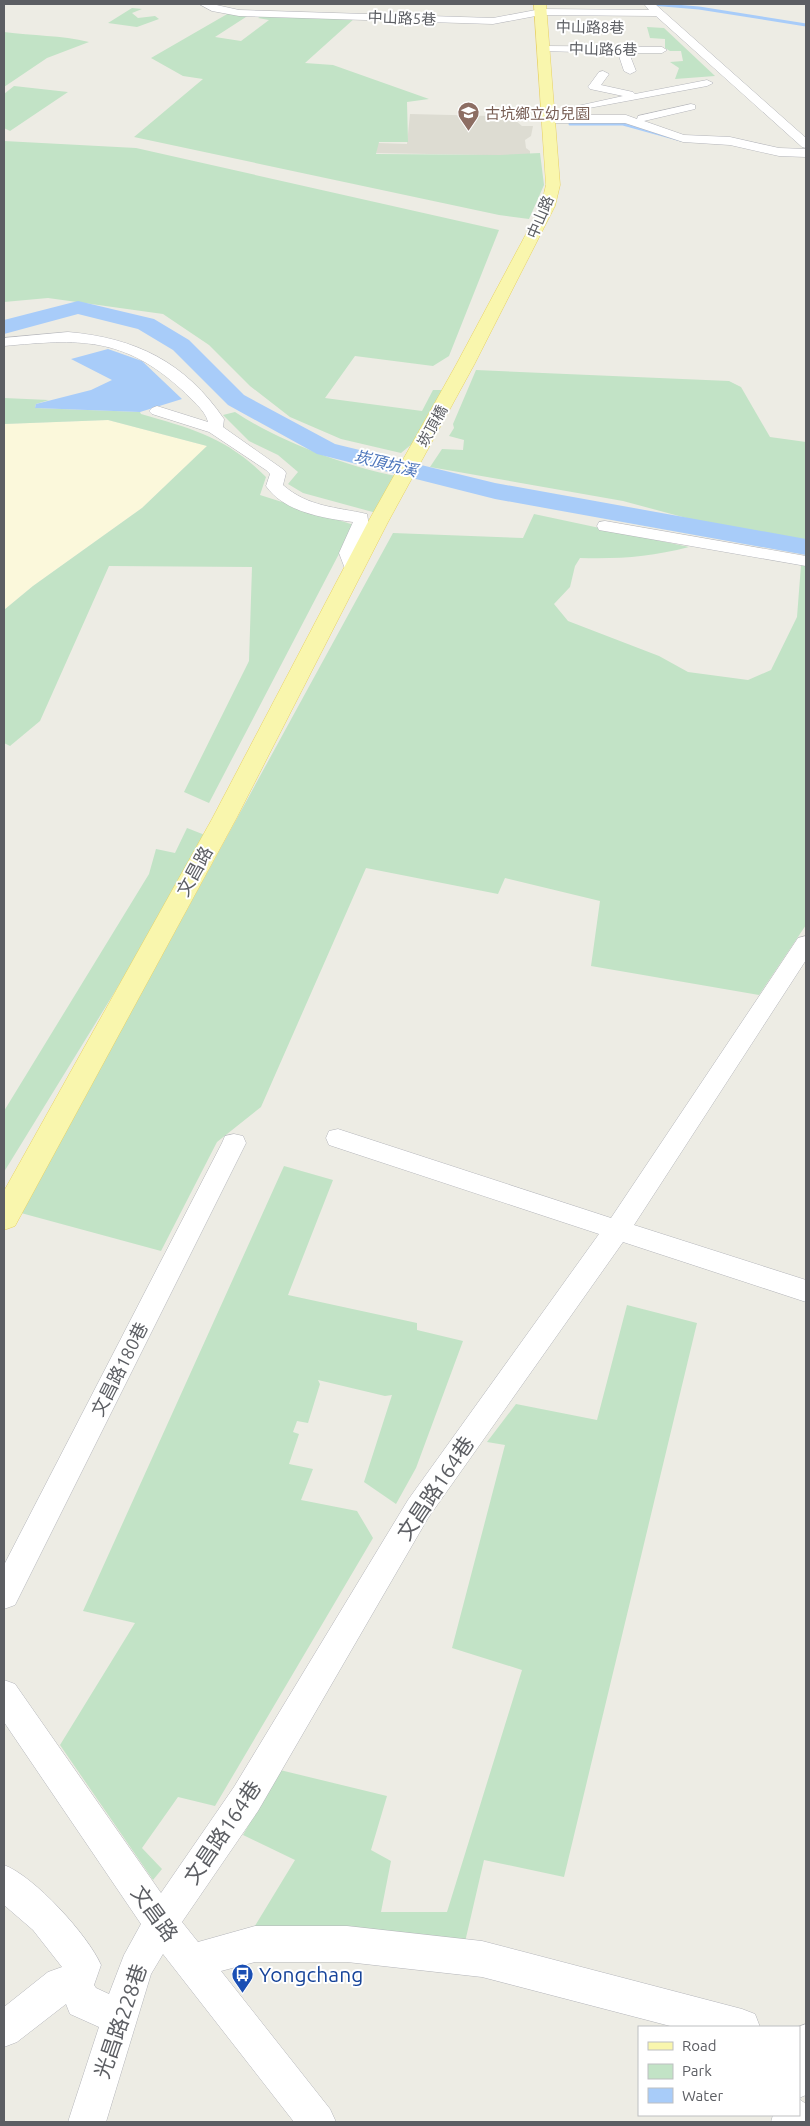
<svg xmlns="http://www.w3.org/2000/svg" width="810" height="2126" viewBox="0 0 810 2126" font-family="Ubuntu,'Noto Sans TC',sans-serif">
  <rect width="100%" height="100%" fill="#edece4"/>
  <path fill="#fbf8db" d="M108,420l99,26 -65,62 -109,78 -29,24v-186z"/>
  <path fill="#dddcd2" d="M410,114l82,2 24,5 6,5h11l-2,10 -6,4 1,8 4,3v5l-154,-3 2,-10 29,1z"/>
  <path fill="#c2e3c6" d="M132,8l10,1 -10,4 6,5 17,-2 4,3 -22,8 -29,-4z
    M229,13l20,2 -34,22 26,4 28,-21 -11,-2 5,-3 92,3 -50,45 28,2 96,34 -22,3 1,40h-29l-3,12 124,1 40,-2 4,32 -15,34 -30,-4 -365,-78 69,-58 -20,-3 -32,-18z
    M647,27l17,1 51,48 -40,3 4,-11 -9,-6 13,-1 -2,-10h-11l-5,-3v-9l-15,-1z
    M4,32c29,4 57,3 85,10l-42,16 -43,29z
    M14,86l54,6 -58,39 -6,-3v-34z
    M4,141l132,7 363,82 -50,126 -16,10 -78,-10 -30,42 97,13 11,-21h12l-27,49 -17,14 -60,-14 -51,-22 -40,-31 -41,-41 -46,-31 -115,-16 -44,4z
    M476,370l253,11 12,6 29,50 36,5v103l-60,-11 -123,-33 -193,-34 12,-18 21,1 1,-10 -15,-4 5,-8 -1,-4z
    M4,398l45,2 -13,4 -1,4 105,4 1,2c52,15 85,23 125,63l-6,18 94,30 -145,278 -25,-11 65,-131 3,-94 -143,-1 -69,155 -30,25 -6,-3v-133l29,-24 109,-78 65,-62 -99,-26 -104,4z
    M235,412c44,29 109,54 161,64l-16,38 -77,-21 -15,-9 10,-12 -20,-17 -29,-14 -26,-26z
    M534,514l155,33c-39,10 -68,12 -109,11l-5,8 -5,21 -16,17 14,17 91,35 29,16 60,8 23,-10 26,-53 4,-52 5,1v359l-47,70 -168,-29 9,-65 -95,-23 -7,16 -132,-26 -105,239 -44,35 -56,109 -140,-38 372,-680 130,5z
    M187,828l23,9 -206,335v-61l145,-237 7,-25 19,4z
    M284,1166l49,14 -45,115 129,28v7l46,11 -47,127 -20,36 -32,-22 28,-87 -7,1 -67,-16 2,4 -12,39 -11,-2 -4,11 6,2 -10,30 24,5 -12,31 56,11 16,27 -158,268 -37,-9 -36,51 20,21 -9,11 -93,-135 75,-122 -52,-12z
    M627,1305l70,18 -133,554 -80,-17 -19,82 -215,-8 45,-74 -52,-25 37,-65 107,26 -16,54 20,11 -10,51h66l75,-242 -70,-22 53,-203 -18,-3 29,-38 81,16z"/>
  <path fill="#a8ccf9" d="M108,349l34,12 40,38 -42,13 -105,-4 1,-4 55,-14 21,-10 -41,-21z"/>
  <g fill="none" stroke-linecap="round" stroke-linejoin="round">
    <path stroke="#a8ccf9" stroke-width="3" d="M651,4l48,4 107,17
      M570,124h53l58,16"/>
    <path fill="#a8ccf9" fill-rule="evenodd" d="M78,301l76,18 35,21 55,55 91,49 160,39 311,56v16l-311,-56 -178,-45 -89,-49 -55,-55 -35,-21 -60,-15 -74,20v-14z"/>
    <defs>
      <path id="minor" d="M199,4h13l27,6 254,8 48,-9 108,1 -5,-6h11l151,134v10l-4,-1 -146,-131 -115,-1 -48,9 -254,-8 -27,-5z
        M545,46l117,1 5,3 -5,3h-33l7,18 -6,3 -6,-3 -6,-18 -77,-2 -1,-2z
        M603,71l6,3 -8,11 32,7 2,2 72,-14 6,3 -6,3 -134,25v-4l50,-11 -33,-7 -2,-2 11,-15z
        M691,104l4,1v4l-51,12 40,14 46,2 49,11 27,1v8l-27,-1 -49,-11 -47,-3 -58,-19h-75l-6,-4 6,-4h76l11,4 1,-3z
        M68,332c68,6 117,30 156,87l-1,8 61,43 2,3 -3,12c25,22 53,22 84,29l2,12 -12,27 5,17 -3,4h-12l-8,-21 14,-31c-30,-4 -69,-10 -87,-36l4,-12 -4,-4 -57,-38 -57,-18 -3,-3 3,-3 5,-2 51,16c-2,-11 -18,-24 -26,-32 -59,-54 -103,-51 -178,-44v-8z
        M605,521l201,35v10l-207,-36 -2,-4 2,-4z
        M806,936v24l-172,265 172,55v22l-183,-60 -195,276 -170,293 -76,111 16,20 57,-16h92l135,15 260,68 13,5 5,13h-86l-192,-50 -135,-15h-92l-34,9 109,138 6,13h-42l-131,-168 -12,20 -45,148h-38l31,-95 -29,-13 -4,-10 -49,38 -13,5v-40l44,-35 14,-5 -29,-37 -29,-25v-40c30,11 84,70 97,100l-7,20 2,3 13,6 15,-39 17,-31 -137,-202v-42l11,4 146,209 73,-106 174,-287 191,-266 -270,-89 -3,-7 3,-7 9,-2 273,89 187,-280z
        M234,1134l9,2 3,7 -231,462 -11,4v-44l218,-422 3,-7z
        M806,2024v71l-7,3 -1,-71z
        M799,2099l7,5v18h-35l2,-7h26z"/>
      <path id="major" d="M534,4h12l14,181 -5,21 -81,159 -86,157 -152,297 -221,407 -11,4v-39l208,-372 156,-297 88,-157 85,-159 5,-21z"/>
    </defs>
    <use href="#minor" stroke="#b4b5ba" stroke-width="1"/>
    <use href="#major" stroke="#e8d263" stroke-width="1"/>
    <use href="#minor" fill="#fff" fill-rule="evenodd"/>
    <use href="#major" fill="#f9f6ad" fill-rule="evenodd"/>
  </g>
  <defs>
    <symbol id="school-pin" viewBox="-11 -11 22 30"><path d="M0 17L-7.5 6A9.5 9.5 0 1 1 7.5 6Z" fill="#8d6e63" stroke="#fff"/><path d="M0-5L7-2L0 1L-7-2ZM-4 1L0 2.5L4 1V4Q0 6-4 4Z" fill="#fff"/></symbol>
    <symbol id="bus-pin" viewBox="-11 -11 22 30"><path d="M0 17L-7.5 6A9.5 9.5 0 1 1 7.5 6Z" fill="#1a4fb4" stroke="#fff"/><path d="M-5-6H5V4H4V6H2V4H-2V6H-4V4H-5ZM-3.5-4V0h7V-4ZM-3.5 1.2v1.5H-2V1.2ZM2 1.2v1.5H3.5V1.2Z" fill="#fff"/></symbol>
  </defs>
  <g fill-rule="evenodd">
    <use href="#school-pin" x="456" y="100" width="25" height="34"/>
    <use href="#bus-pin" x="230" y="1962" width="25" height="34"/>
  </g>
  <g text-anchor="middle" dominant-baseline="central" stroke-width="4" stroke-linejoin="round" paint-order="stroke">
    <g font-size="15" fill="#5c5e63" stroke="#fff">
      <text transform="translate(402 18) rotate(2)">中山路5巷</text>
      <text transform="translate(590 27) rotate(1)">中山路8巷</text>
      <text transform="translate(603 49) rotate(1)">中山路6巷</text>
      <text transform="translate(540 217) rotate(-67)">中山路</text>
      <text transform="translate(432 426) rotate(-61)">崁頂橋</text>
    </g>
    <g font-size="15" fill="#785e54" stroke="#fff" text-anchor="start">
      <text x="485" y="113">古坑鄉立幼兒園</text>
    </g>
    <g font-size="16" font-style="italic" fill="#4c75bb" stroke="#fff">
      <text transform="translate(386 463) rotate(14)">崁頂坑溪</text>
    </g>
    <g font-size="18" fill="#5c5e63" stroke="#fff">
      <text transform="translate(194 871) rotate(-61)">文昌路</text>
      <text transform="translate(119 1369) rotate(-63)">文昌路180巷</text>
    </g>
    <g font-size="21" fill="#5c5e63" stroke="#fff">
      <text transform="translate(435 1488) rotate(-56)">文昌路164巷</text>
      <text transform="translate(222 1832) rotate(-56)">文昌路164巷</text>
      <text transform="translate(155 1913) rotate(54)">文昌路</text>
      <text transform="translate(120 2021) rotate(-71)">光昌路228巷</text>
    </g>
    <g font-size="21" fill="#164399" stroke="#fff" text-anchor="start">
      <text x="259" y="1974">Yongchang</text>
    </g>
  </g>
  <rect width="810" height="2126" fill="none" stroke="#5c5e63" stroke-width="10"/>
  <rect x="638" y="2026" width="162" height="90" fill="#ffffff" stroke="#bebfc1"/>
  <rect x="648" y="2042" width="25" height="8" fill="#f9f6ad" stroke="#bebfc1"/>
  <text x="682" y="2051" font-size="15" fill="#5c5e63">Road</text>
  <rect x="648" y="2064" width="25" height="15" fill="#c2e3c6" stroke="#bebfc1"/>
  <text x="682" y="2076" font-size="15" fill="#5c5e63">Park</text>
  <rect x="648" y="2088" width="25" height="15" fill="#a8ccf9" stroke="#bebfc1"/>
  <text x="682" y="2101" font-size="15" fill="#5c5e63">Water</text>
</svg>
